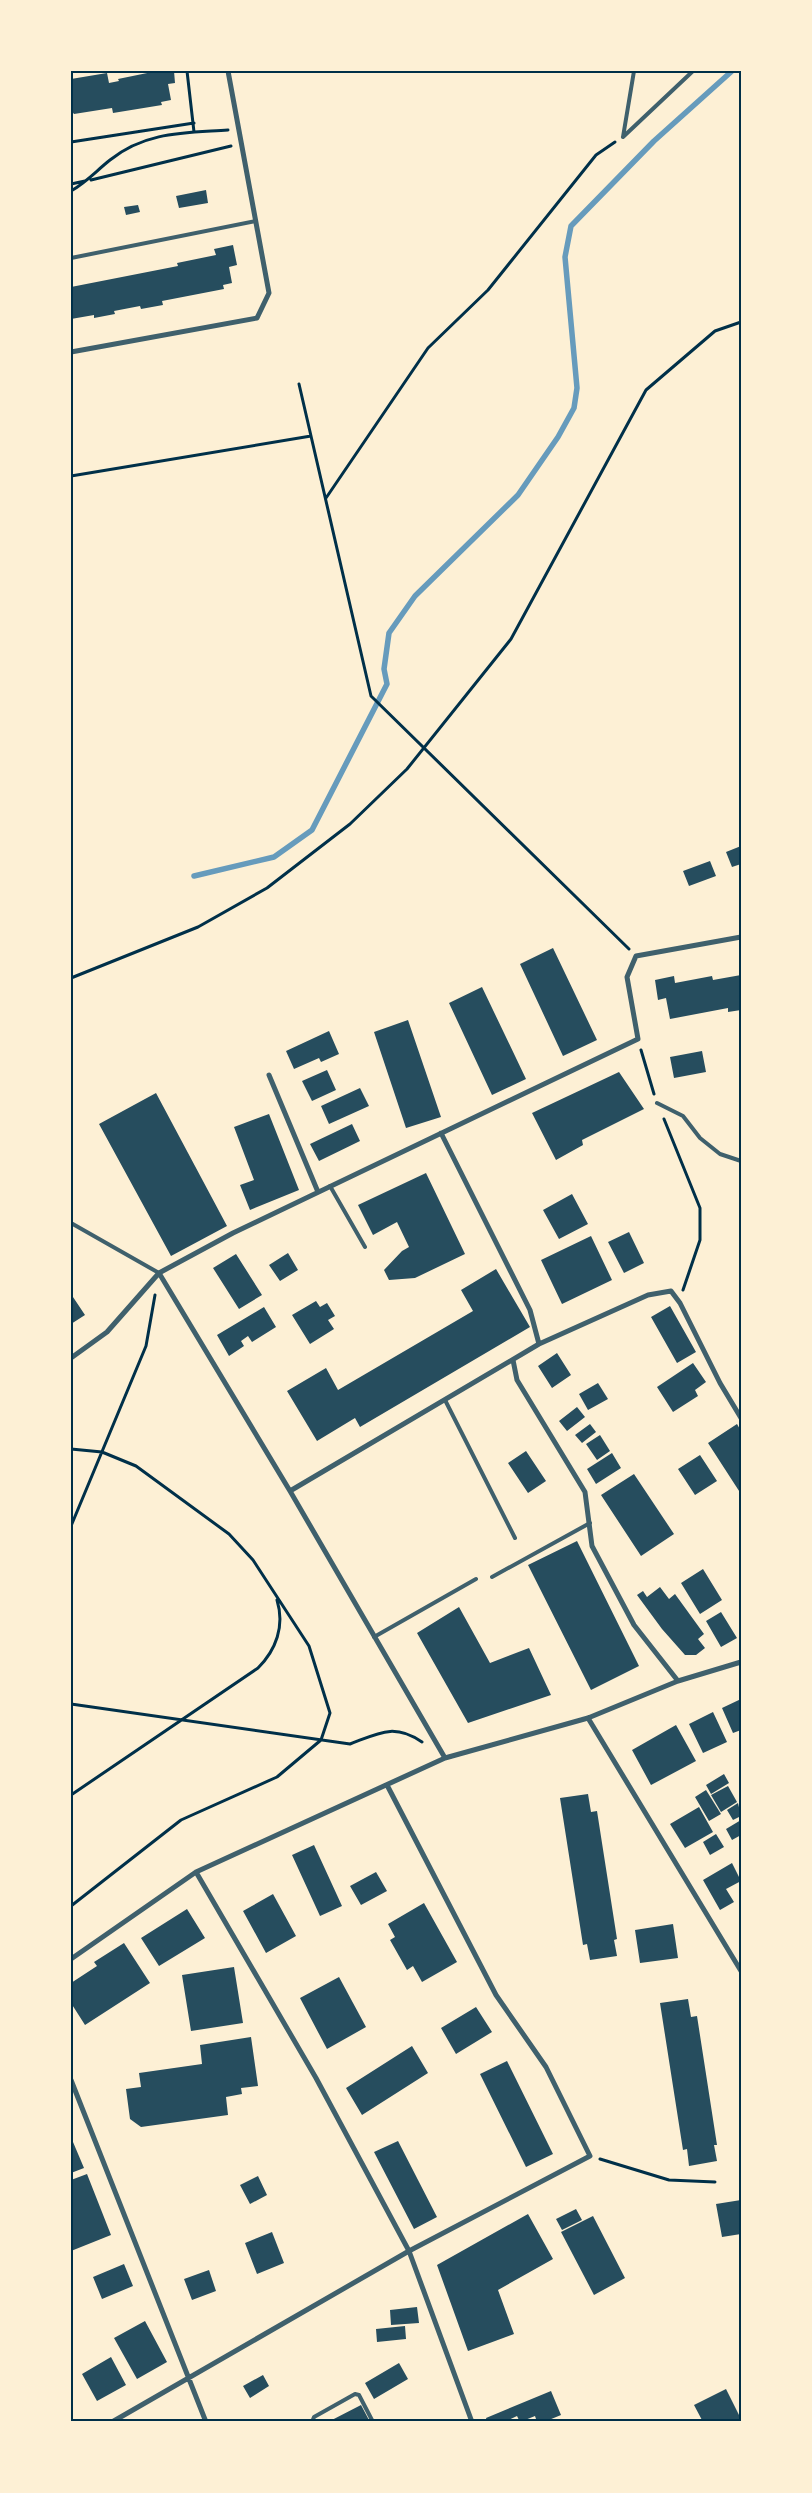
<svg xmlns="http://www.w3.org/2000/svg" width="812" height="2493" viewBox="0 0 812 2493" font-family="Commissioner,sans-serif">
  <rect width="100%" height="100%" fill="#fdf0d5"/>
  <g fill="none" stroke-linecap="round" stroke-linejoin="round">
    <path stroke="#669bbc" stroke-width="5.5" d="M194,876l80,-19 38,-27 75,-146 -3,-15 5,-36 26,-37 103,-101 40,-58 16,-29 3,-20 -12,-131 6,-31 83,-85 78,-70"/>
  </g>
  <path fill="#264d5e" d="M157,71h17l1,12 -7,1 3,16 -10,2 1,3 -49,8 -1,-5 -38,6 -3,-4v-31l36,-6 2,10 10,-2 -1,-2z
    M206,190l2,13 -29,5 -3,-12z
    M138,205l2,7 -14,3 -2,-8z
    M233,245l4,20 -8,2 3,16 -9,2 1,4 -62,12 1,4 -22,4 -1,-3 -26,5 1,3 -21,4v-3l-23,4v-32l107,-21 -1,-3 39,-8 -2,-6z
    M741,846v18l-9,3 -6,-15z
    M710,861l6,15 -27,10 -6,-15z
    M553,948l44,92 -34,16 -43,-92z
    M741,975v35l-13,2v-4l-58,11 -4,-21 -8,2 -3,-20 19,-4 1,7 37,-7 1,4z
    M482,987l44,92 -34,16 -43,-92z
    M408,1020l33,97 -35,11 -32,-96z
    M329,1031l10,23 -18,8 -2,-4 -25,11 -8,-18z
    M702,1051l4,21 -32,6 -4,-21z
    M327,1070l9,20 -24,11 -10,-20z
    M619,1072l25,37 -62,31 1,5 -27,15 -24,-47z
    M360,1088l9,18 -40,18 -8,-18z
    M156,1093l71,133 -56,30 -72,-132z
    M269,1114l30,76 -49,20 -10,-25 14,-5 -20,-53z
    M352,1124l8,17 -41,20 -9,-17z
    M426,1173l39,81 -50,24 -26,2 -5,-10 18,-19 7,-4 -12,-25 -24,13 -15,-30z
    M572,1194l16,30 -29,15 -16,-29z
    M629,1232l15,31 -20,10 -16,-31z
    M591,1236l21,44 -50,24 -21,-44z
    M288,1253l10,17 -18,11 -11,-16z
    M236,1254l26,41 -23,14 -26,-41z
    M496,1269l34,58 -170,100 -5,-9 -38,23 -30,-50 39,-23 12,22 135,-79 -12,-21z
    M71,1294l14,21 -14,9z
    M316,1301l4,6 7,-4 8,13 -7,4 6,9 -24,15 -18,-29z
    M670,1306l26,46 -19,11 -26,-46z
    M264,1307l12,20 -24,15 -4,-6 -7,5 3,5 -15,10 -12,-21z
    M557,1353l14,22 -19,13 -14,-22z
    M693,1363l13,19 -11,8 3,6 -25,16 -16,-25z
    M598,1383l10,16 -20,11 -9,-16z
    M577,1407l8,10 -18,14 -8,-10z
    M590,1424l6,8 -14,11 -7,-8z
    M737,1424l4,7v63l-33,-51z
    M600,1435l10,16 -13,9 -11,-16z
    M526,1451l20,30 -18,12 -20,-30z
    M612,1453l9,15 -25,16 -9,-15z
    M700,1455l17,26 -22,14 -17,-26z
    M634,1474l40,60 -33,22 -40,-61z
    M577,1541l62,125 -48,24 -63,-125z
    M703,1569l19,31 -22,14 -19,-31z
    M660,1587l9,12 6,-5 29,40 -6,5 7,9 -9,7h-11l-23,-26 -25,-34 6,-4 4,6z
    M459,1607l31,56 39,-15 22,47 -83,28 -51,-90z
    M721,1612l16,26 -16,9 -15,-26z
    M741,1699v31l-8,3 -11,-25z
    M713,1712l14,30 -24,11 -14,-29z
    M676,1725l20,36 -45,24 -19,-35z
    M724,1774l5,9 -18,11 -5,-9z
    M728,1786l9,16 -16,10 -10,-17z
    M706,1790l15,24 -12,7 -14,-24z
    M588,1794l3,18 6,-1 20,128 -3,1 3,16 -27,4 -3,-16 -4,1 -23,-147z
    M738,1803l3,13 -8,4 -6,-10z
    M699,1807l14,25 -28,16 -15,-24z
    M741,1820v15l-9,5 -6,-11z
    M716,1834l8,13 -14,8 -7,-13z
    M314,1845l28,61 -22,10 -28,-61z
    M732,1863l9,18 -15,8 8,13 -14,8 -17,-30z
    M376,1872l11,19 -26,14 -11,-19z
    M273,1894l23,42 -30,17 -23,-42z
    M424,1903l33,59 -35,20 -9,-16 -6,4 -17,-30 5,-3 -7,-13z
    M187,1909l18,29 -46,28 -18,-28z
    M673,1924l5,34 -38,5 -5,-33z
    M124,1943l26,40 -65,42 -14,-22v-20l26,-17 -3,-4z
    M234,1967l9,56 -52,8 -9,-56z
    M339,1977l27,50 -39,22 -27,-51z
    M688,1999l3,18 6,-1 20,129h-3l3,16 -28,5 -2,-17 -4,1 -23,-147z
    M476,2007l16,25 -36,22 -15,-26z
    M251,2037l7,49 -17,2 1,6 -16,3 2,18 -87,12 -11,-8 -4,-30 15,-2 -2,-14 63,-9 -2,-19z
    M412,2046l16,27 -66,42 -16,-27z
    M507,2061l46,93 -27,13 -46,-93z
    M398,2141l39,76 -23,12 -40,-77z
    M71,2142h2l11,26 -13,5z
    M87,2174l24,61 -40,16v-71z
    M258,2176l9,19 -17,9 -10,-19z
    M741,2200v34l-19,3 -6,-33z
    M576,2209l6,11 -20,10 -6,-11z
    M528,2214l25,45 -55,31 16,44 -46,17 -31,-86z
    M593,2216l32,62 -31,17 -33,-63z
    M272,2232l12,31 -27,11 -12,-31z
    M124,2264l9,22 -31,13 -9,-22z
    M209,2270l7,21 -24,9 -8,-21z
    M417,2307l2,16 -28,2 -1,-15z
    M145,2321l22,41 -30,17 -23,-41z
    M405,2326l1,13 -29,3 -1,-13z
    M111,2357l15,28 -29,16 -15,-27z
    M399,2363l9,16 -34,20 -9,-16z
    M263,2375l6,11 -19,12 -7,-12z
    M726,2389l15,30 -7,3h-31l-9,-17z
    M551,2391l10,24 -17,7h-7l-2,-6 -15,6 -3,-6 -13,6h-17l-1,-4z
    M361,2405l9,17h-42z"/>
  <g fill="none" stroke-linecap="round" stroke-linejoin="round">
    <path stroke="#003049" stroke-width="3" d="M187,71l7,61
      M71,142l123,-19
      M91,180l140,-34
      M71,184l14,-3
      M71,191c17,-10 25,-20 39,-31 36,-29 76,-27 118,-30
      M299,384l72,312 258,253
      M71,476l240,-40
      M326,498l102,-150 60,-58 108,-135 19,-13
      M71,978l127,-51 69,-39 83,-64 57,-55 104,-130 135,-249 69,-59 26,-9
      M641,1050l13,44
      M664,1119l36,89v32l-17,50
      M71,1449l31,3 34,14 93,68 24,26 56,86 21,67 -9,27 -44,37 -96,43 -110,86
      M71,1526l75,-180 9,-51
      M71,1704l279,40c29,-11 44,-21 72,-2
      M71,1795l187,-127c18,-18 27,-42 19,-68
      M600,2159l69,21 46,2"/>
    <path stroke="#3f606c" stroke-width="4" d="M623,137l70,-66
      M623,137l11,-66
      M71,258l185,-37
      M657,1103l26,13 17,22 20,16 21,7
      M330,1186l35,61
      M71,1223l88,50
      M445,1400l70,138
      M492,1577l98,-54
      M374,1637l102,-58
      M312,2422l2,-5 41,-23 4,1 14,27"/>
    <path stroke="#3f606c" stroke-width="5" d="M71,352l186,-34 12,-25 -41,-222
      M269,1075l49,117
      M441,1133l89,177 9,34
      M159,1273l131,218 155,267
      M71,1358l36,-26 52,-59 74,-40 405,-194 -11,-62 9,-21 105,-19
      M513,1360l4,20 68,112 7,54 42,79 44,56
      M290,1491l249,-147 109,-49 23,-4 9,12 40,80 21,35
      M588,1718l153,253
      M196,1872l120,206 93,173 63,171
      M71,1959l125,-87 249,-114 143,-40 90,-37 63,-19
      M71,2080l135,342
      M112,2422l297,-171 181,-95 -44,-89 -50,-72 -109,-210"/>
  </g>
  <rect width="812" height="2493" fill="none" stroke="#fdf0d5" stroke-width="145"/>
  <rect x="72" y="72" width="668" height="2348" fill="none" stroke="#003049" stroke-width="2"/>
</svg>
